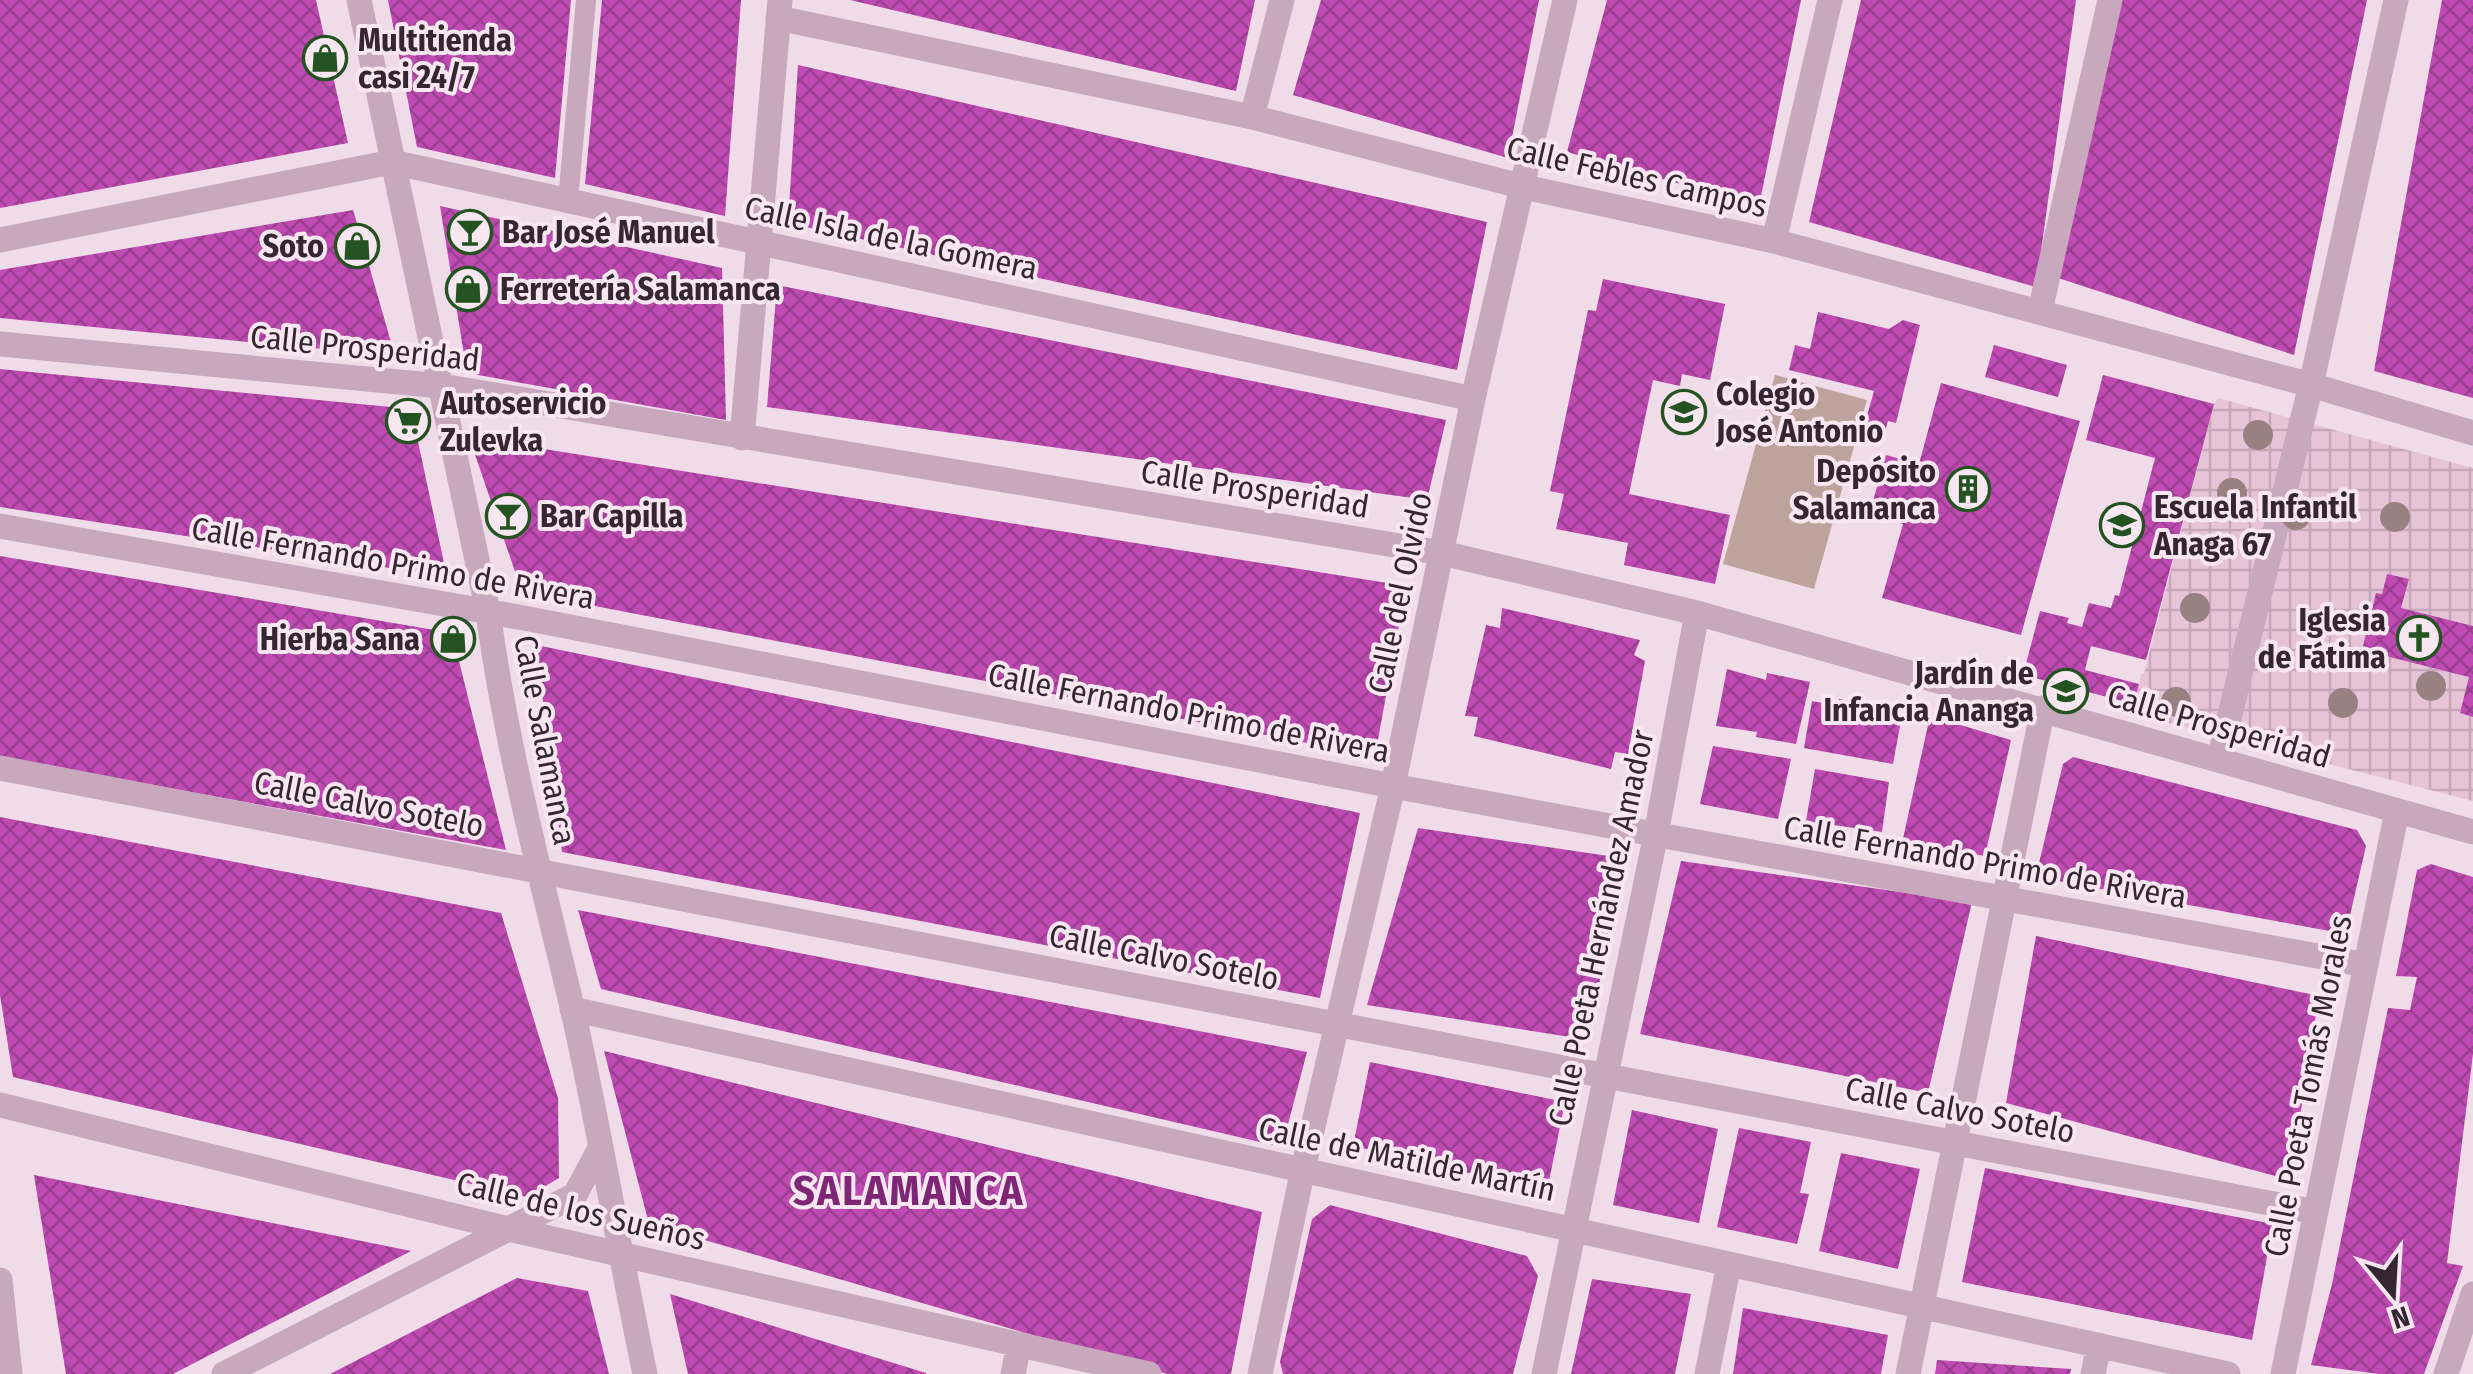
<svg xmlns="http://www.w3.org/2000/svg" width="2473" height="1374" viewBox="0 0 2473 1374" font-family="'Fira Sans Condensed',sans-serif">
  <defs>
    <pattern id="plaza-grid" width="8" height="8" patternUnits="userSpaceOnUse" patternTransform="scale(2.5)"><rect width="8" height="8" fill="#e7c3d8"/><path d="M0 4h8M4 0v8" fill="none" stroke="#c7a8ba"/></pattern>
    <pattern id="building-cross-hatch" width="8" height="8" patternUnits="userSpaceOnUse" patternTransform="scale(2.5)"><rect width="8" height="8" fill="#be4ab2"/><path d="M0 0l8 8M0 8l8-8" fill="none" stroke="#9b3e91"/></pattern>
  </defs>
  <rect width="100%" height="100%" fill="#f0dbe8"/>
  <path fill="#bea39c" d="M1775,375l92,25 -53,189 -91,-25z"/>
  <path fill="url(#plaza-grid)" d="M2218,398l255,70v333l-339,-87 7,-40h3l70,-270z"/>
  <path fill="url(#building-cross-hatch)" d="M0,0h316l32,143 -348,65z
    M388,0h183l-16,178 -138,-31z
    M602,0h139l-16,216 -140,-32z
    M850,0h405l-19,91z
    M1321,0h218l-31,158 -215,-63z
    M1607,0h194l-42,206 -192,-54z
    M1861,0h215l-40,287 -227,-65z
    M2119,0h248l-73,355 -242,-79z
    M2442,0h31v398l-99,-27z
    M798,65l689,157 -30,148 -669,-147z
    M440,206l282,62 4,152 -259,-47z
    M353,210l42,146 -395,-38v-48z
    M1603,279l122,25 -15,76 -28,-6 -2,12 -27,-6 -24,114 101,21 -15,69 -91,-19 4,-22 -72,-14 8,-35 -14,-3 38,-181 8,1z
    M777,285l669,135 -19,80 -660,-93z
    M1818,312l71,17 14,-9 17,5 -24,98 -8,-2 -5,17 -21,-5 12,-42 -85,-21 6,-25 15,4z
    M1994,345l73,20 -9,32 -73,-20z
    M0,369l411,40 36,168 -447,-70z
    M2103,375l111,29 -68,256 -55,-14 -6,24 54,14 -5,20 -111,-29 17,-64 29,7 -2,5 15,4 7,-24 22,5 4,-13 4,1 36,-138 -69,-18z
    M1941,383l139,38 -59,214 -139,-37 21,-74 -34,-9 17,-60 33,9z
    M469,437l937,149 -31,170 -853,-164z
    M0,556l452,77 54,217 -506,-93z
    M2387,574l22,5 -8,29 72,18v91l-13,-4 9,-36 -107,-27 14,-57 6,1z
    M1502,608l138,32 -6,15 11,6 -17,93 -13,-2 -4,17 -137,-33 4,-19 -13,-1 21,-91 14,3z
    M536,645l824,168 -40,185 -758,-146z
    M1727,669l39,11 1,-7 43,9 -14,62 -40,-7 1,-5 -41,-6z
    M1839,699l22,4 -1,7 27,4 1,-6 15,2 -10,54 -89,-16 8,-47 26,5z
    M1930,716l81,24 -26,116 -83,-13z
    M1713,746l78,13 -13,60 -78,-15z
    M2073,757l284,73 9,16 -18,78 -13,8 -293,-54 -4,-11 25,-103z
    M1815,769l74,13 -7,50 -76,-11z
    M0,817l501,96 57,185 1,80 -32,19 -514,-120 -13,-82z
    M1418,828l204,30 -33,182 -222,-35z
    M1681,861l291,41 -44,191 -288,-59z
    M2431,864l42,13v177l-26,209 16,3 -39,108h-45l-68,-9 21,-81 56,-276 22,2 7,-33 -21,-1 21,-106z
    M578,910l729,142 -25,95 -681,-158z
    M2036,936l283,60 -29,184 -284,-77z
    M604,1051l658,161 -31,162h-64l-518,-150z
    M1370,1062l195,40 -18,89 -194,-45z
    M1632,1110l86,19 -19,94 -86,-18z
    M1739,1128l72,14 -11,51 9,1 -12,50 -80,-17z
    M1841,1153l79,16 -22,100 -79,-18z
    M1985,1168l288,56 -21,116 -290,-58z
    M34,1175l377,76 -238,123h-107z
    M1330,1205l197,51 11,20 -25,98h-230l-3,-12 32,-143z
    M517,1278l71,13 21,83h-279z
    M1592,1279l99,15 -16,80h-104z
    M670,1294l256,79v1h-238z
    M1743,1308l145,27 -7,39h-148z
    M1937,1360l134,9 -1,5h-135z"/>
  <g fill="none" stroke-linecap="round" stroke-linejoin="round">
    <path stroke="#c7a8bd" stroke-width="20" d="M568,201l18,-201"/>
    <path stroke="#c7a8bd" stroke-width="25" d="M359,0l129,612c18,134 53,264 84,395 28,122 47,245 73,367
      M778,18l474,99 272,70 250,54 537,144 162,48
      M1252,117l30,-117
      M0,240l392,-78 1081,237
      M1774,241l56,-241
      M2040,311l70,-311
      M0,344l441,42 1001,167 255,60 776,219
      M742,438l38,-438
      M0,526l524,92 869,168 973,179
      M2219,759l92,-374 85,-385
      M0,768l2316,444
      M572,1009l1656,365
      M0,1105l513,125 636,144
      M0,1280l10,94
      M224,1374l351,-179 25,-47
      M1013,1374l6,-30
      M1260,1374l43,-205 90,-383 80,-387 92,-399
      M1544,1374l112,-540 41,-221
      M1707,1374l22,-110
      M1908,1374l135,-666
      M2093,1374l6,-29
      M2283,1374l114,-563
      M2446,1374l27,-80"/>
  </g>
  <g fill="#998081">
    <circle cx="2258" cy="435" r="15"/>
    <circle cx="2232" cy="493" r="15"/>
    <circle cx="2296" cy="515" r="15"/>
    <circle cx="2395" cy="517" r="15"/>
    <circle cx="2195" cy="608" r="15"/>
    <circle cx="2431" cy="686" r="15"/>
    <circle cx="2176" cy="702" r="15"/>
    <circle cx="2343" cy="703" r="15"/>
  </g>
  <defs>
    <symbol id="shop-ring" viewBox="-11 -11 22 22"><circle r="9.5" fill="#f8e7f1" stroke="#235320" stroke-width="1.5"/><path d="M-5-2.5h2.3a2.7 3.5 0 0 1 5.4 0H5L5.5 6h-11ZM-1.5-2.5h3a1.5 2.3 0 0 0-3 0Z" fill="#235320"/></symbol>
    <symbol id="bar-ring" viewBox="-11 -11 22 22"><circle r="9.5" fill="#f8e7f1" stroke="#235320" stroke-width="1.5"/><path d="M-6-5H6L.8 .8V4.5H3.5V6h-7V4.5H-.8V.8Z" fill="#235320"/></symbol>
    <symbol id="school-ring" viewBox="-11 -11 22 22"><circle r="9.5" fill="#f8e7f1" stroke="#235320" stroke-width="1.5"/><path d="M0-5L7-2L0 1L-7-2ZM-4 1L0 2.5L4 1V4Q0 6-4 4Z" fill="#235320"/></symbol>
    <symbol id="supermarket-ring" viewBox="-11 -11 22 22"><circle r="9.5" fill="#f8e7f1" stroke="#235320" stroke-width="1.5"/><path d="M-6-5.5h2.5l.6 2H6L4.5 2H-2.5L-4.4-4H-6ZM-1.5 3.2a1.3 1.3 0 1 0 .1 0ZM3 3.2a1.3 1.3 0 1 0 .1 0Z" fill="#235320"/></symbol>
    <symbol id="building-ring" viewBox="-11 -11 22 22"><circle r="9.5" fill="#f8e7f1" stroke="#235320" stroke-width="1.5"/><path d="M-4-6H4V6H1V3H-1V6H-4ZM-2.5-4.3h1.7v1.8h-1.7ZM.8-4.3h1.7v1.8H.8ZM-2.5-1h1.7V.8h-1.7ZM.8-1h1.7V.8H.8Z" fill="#235320"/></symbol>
    <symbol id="church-ring" viewBox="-11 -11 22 22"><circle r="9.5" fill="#f8e7f1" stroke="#235320" stroke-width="1.5"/><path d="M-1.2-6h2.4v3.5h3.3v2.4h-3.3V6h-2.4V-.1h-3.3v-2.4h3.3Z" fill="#235320"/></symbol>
  </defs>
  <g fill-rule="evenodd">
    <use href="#shop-ring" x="300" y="33" width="50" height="50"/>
    <use href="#bar-ring" x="445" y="207" width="50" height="50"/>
    <use href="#shop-ring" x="332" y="221" width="50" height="50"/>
    <use href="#shop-ring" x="443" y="264" width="50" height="50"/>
    <use href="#school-ring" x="1659" y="387" width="50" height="50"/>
    <use href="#supermarket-ring" x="383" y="396" width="50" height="50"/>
    <use href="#building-ring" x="1943" y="464" width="50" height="50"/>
    <use href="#bar-ring" x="483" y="491" width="50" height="50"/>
    <use href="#school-ring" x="2097" y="500" width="50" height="50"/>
    <use href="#church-ring" x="2394" y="613" width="50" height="50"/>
    <use href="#shop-ring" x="428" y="614" width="50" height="50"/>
    <use href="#school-ring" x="2041" y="666" width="50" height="50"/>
  </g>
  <g text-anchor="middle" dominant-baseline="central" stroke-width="8" stroke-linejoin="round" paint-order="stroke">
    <g font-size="32" font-weight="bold" fill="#342732" stroke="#f8e7f1" text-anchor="start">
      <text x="358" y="40">Multitienda<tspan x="358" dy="37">casi 24/7</tspan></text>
      <text x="502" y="232">Bar José Manuel</text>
      <text x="324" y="246" text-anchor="end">Soto</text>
      <text x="500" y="289">Ferretería Salamanca</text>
      <text x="1716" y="394">Colegio<tspan x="1716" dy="37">José Antonio</tspan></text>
      <text x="440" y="403">Autoservicio<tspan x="440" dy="37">Zulevka</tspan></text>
      <text x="1936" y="471" text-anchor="end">Depósito<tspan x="1936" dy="37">Salamanca</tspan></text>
      <text x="2154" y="507">Escuela Infantil<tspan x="2154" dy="37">Anaga 67</tspan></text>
      <text x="540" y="516">Bar Capilla</text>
      <text x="2386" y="620" text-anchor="end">Iglesia<tspan x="2386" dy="37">de Fátima</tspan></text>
      <text x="420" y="639" text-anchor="end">Hierba Sana</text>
      <text x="2034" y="673" text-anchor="end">Jardín de<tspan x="2034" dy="37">Infancia Ananga</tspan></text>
    </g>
    <g font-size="32" fill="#342732" stroke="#f8e7f1">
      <text transform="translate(1637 177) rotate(13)">Calle Febles Campos</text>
      <text transform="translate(891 238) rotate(12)">Calle Isla de la Gomera</text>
      <text transform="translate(365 348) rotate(6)">Calle Prosperidad</text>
      <text transform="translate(1255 489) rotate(9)">Calle Prosperidad</text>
      <text transform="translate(393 563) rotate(10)">Calle Fernando Primo de Rivera</text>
      <text transform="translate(1400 593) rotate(-78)">Calle del Olvido</text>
      <text transform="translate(1189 713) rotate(11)">Calle Fernando Primo de Rivera</text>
      <text transform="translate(2219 726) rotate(16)">Calle Prosperidad</text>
      <text transform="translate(545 740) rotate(79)">Calle Salamanca</text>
      <text transform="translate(369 804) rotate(11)">Calle Calvo Sotelo</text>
      <text transform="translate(1985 862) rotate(10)">Calle Fernando Primo de Rivera</text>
      <text transform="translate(1601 928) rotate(-78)">Calle Poeta Hernández Amador</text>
      <text transform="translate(1164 957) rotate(11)">Calle Calvo Sotelo</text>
      <text transform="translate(2308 1086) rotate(-79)">Calle Poeta Tomás Morales</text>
      <text transform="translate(1960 1110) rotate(11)">Calle Calvo Sotelo</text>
      <text transform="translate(1407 1159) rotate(12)">Calle de Matilde Martín</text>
      <text transform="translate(581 1211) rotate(13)">Calle de los Sueños</text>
    </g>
    <g font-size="42" font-weight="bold" letter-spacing="2.5" fill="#7e2675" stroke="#f8e7f1">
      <text x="909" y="1191">SALAMANCA</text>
    </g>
  </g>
  <g transform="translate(2393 1294) rotate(162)" stroke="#f8e7f1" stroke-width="8" paint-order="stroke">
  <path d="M0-8L18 38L0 25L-18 38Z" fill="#342732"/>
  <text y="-15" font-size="28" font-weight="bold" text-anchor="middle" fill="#342732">N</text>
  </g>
</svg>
